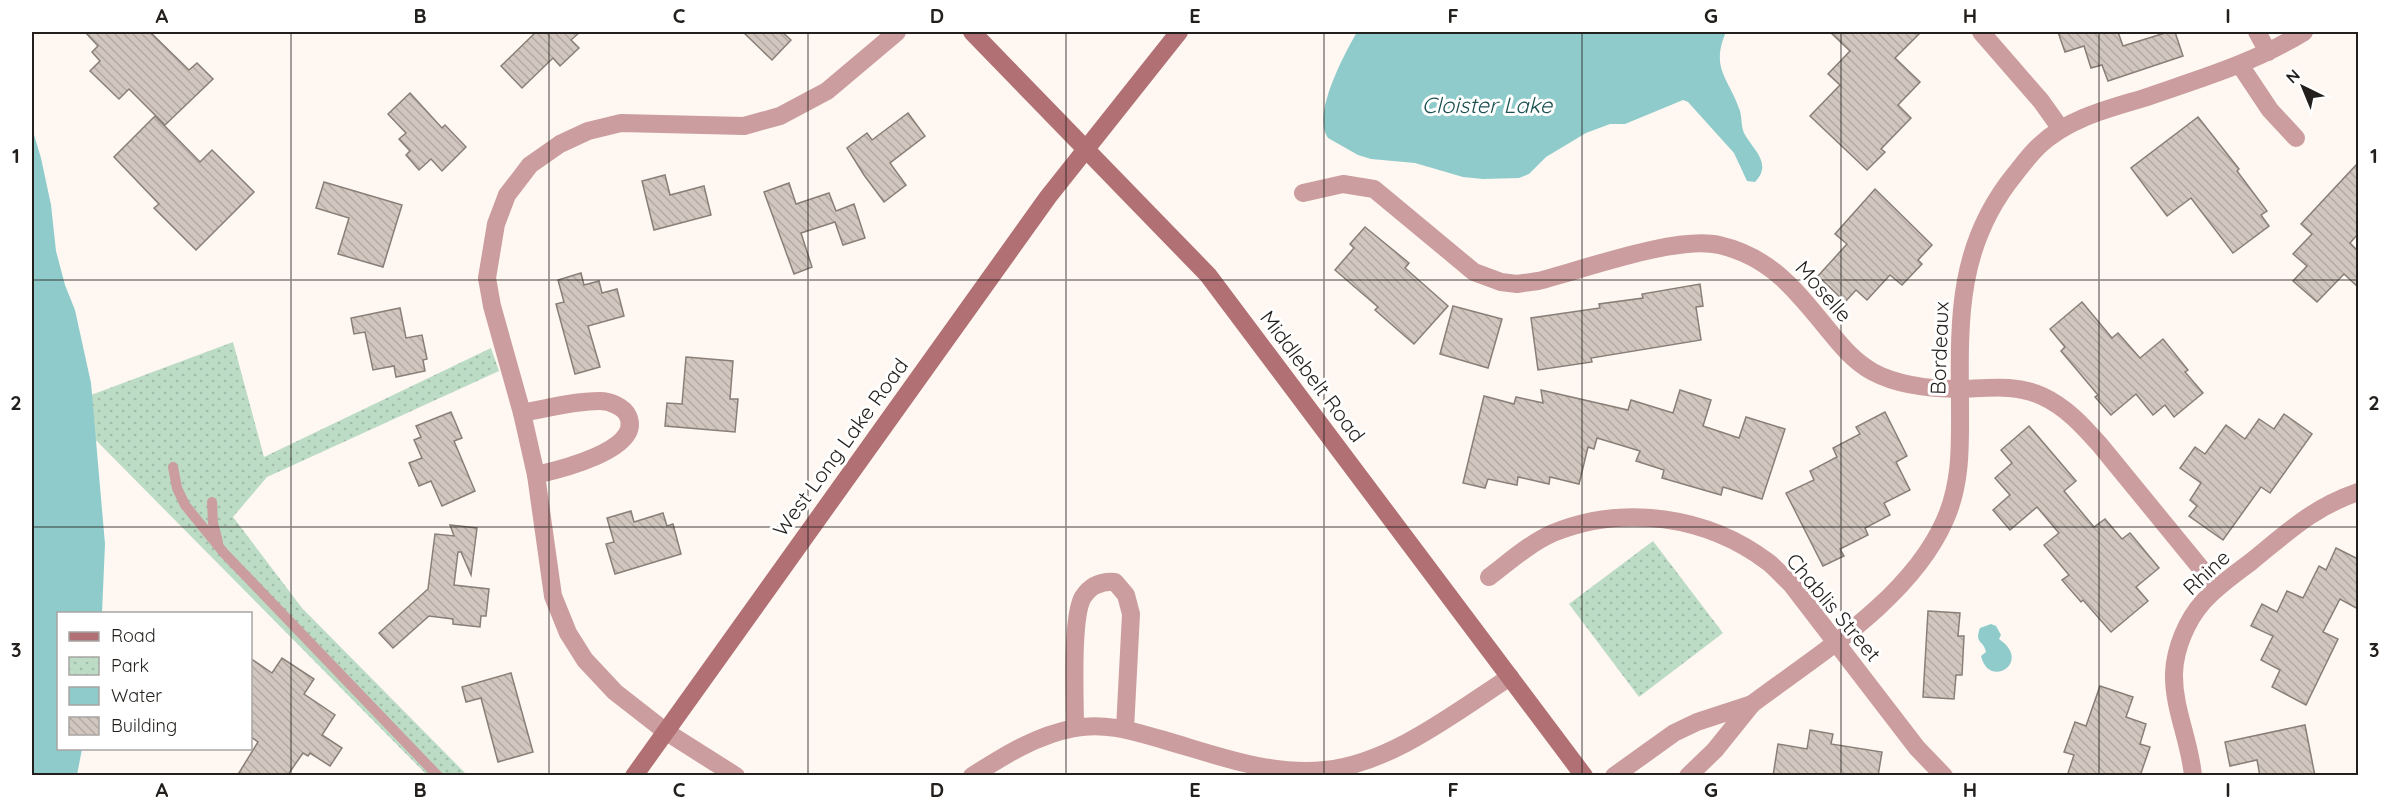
<svg xmlns="http://www.w3.org/2000/svg" width="2390" height="807" font-family="Quicksand,sans-serif">
<style>
.park{fill:url(#park-dots)}
.water{fill:#8fcbcb}
.building{fill:url(#building-back-hatch);stroke:#897f78;stroke-width:1.5}
.lines{fill:none;stroke-linecap:round;stroke-linejoin:round}
.lane{stroke:#cb9d9f;stroke-width:10}
.street{stroke:#cb9d9f;stroke-width:18}
.secondary{stroke:#b17174;stroke-width:18}
.grid{fill:none;stroke:#231f1c;stroke-width:1.5;stroke-opacity:0.55}
.labels{text-anchor:middle;dominant-baseline:central;stroke-width:6;stroke-linejoin:round;paint-order:stroke}
.street-label{font-size:21px;fill:#231f1c;stroke:#fff}
.water-label{font-size:22px;font-style:italic;fill:#1c5151;stroke:#fff}
.neatline{fill:none;stroke:#231f1c;stroke-width:2}
.grid-label{font-size:20px;text-anchor:middle;font-weight:bold;fill:#231f1c}
</style>
<defs>
<pattern id="park-dots" width="8" height="8" patternUnits="userSpaceOnUse" patternTransform="scale(1.5)"><rect width="8" height="8" fill="#bcdcc6"/><path d="M2 2h.1M6 6h.1" fill="none" stroke="#a1bcaa" stroke-width="1.8" stroke-linecap="round"/></pattern>
<pattern id="building-back-hatch" width="6" height="6" patternUnits="userSpaceOnUse" patternTransform="scale(1.5)"><rect width="6" height="6" fill="#d2c7bf"/><path d="M-1 5l2 2M0 0l6 6M5-1l2 2" fill="none" stroke="#b4aaa4"/></pattern>
</defs>
<rect width="100%" height="100%" fill="#fef7f2"/>
<g class="park">
<polygon points="233,342 264,457 491,348 499,371 267,477 233,517 302,608 467,775 427,775 69,413 91,395"/>
<polygon points="1653,541 1723,633 1639,697 1569,604"/>
</g>
<g class="water">
<path d="M1357,32H1726C1710,69 1729,78 1740,111C1742,118 1741,126 1744,133C1753,150 1773,163 1755,182L1747,181L1734,153L1688,102L1683,100L1625,124H1610L1586,133L1546,157L1529,174L1519,178L1483,179L1463,177L1415,163L1371,159L1358,155L1328,138C1311,115 1345,53 1357,32Z"/>
<polygon points="32,128 41,158 51,205 56,251 65,285 75,310 91,383 105,544 102,613 58,614 58,748 82,749 77,775 32,775"/>
<path d="M1991,624L1996,626L2001,635L1999,639C2033,662 1989,690 1981,656L1986,652C1984,640 1974,644 1980,628Z"/>
</g>
<g class="building">
<polygon points="85,32 150,32 189,70 197,63 213,79 165,125 129,89 119,99 90,71 100,61 92,52 98,46"/>
<polygon points="536,32 580,32 571,40 579,48 560,66 553,58 522,88 501,66"/>
<polygon points="743,32 782,32 791,40 772,60"/>
<polygon points="1830,32 1921,32 1895,58 1920,82 1898,105 1911,118 1881,149 1885,152 1867,170 1810,116 1840,85 1828,74 1850,51"/>
<polygon points="2058,32 2118,32 2123,46 2168,32 2175,32 2183,56 2108,81 2102,65 2091,68 2084,46 2065,52"/>
<polygon points="410,93 442,128 445,125 466,147 442,171 431,159 419,170 406,155 410,151 399,139 406,133 388,114"/>
<polygon points="908,113 925,136 890,163 906,185 884,202 864,175 847,148 867,133 872,140"/>
<polygon points="155,116 200,162 212,150 254,192 196,250 154,208 159,204 114,157"/>
<polygon points="2198,117 2239,169 2237,171 2267,211 2261,215 2269,226 2233,253 2191,198 2167,216 2131,168"/>
<polygon points="2358,163 2358,234 2350,243 2358,251 2358,287 2344,274 2317,302 2293,281 2307,266 2293,254 2312,234 2301,224"/>
<polygon points="665,175 670,195 704,186 711,215 654,230 642,181"/>
<polygon points="324,182 402,205 383,267 338,254 349,218 316,208"/>
<polygon points="789,183 796,204 829,193 836,211 854,204 865,238 843,245 835,222 801,233 812,267 794,274 764,192"/>
<polygon points="1875,189 1932,245 1918,260 1922,264 1902,285 1890,275 1867,300 1856,290 1845,302 1818,276 1847,244 1835,234"/>
<polygon points="1365,227 1409,263 1405,268 1448,306 1414,344 1375,310 1378,307 1335,270 1354,248 1350,244"/>
<polygon points="581,273 584,285 599,281 602,293 617,289 624,316 588,326 600,367 575,374 556,304 564,302 558,280"/>
<polygon points="1700,284 1703,306 1696,307 1701,340 1591,358 1592,362 1538,370 1531,318 1600,308 1599,304 1643,298 1642,294"/>
<polygon points="2082,302 2112,338 2118,333 2140,358 2163,339 2188,370 2185,372 2203,393 2174,417 2165,405 2153,415 2136,394 2111,415 2095,397 2098,395 2061,351 2065,347 2050,329"/>
<polygon points="1453,306 1502,319 1488,368 1440,354"/>
<polygon points="400,308 406,338 422,335 427,359 423,360 425,371 396,377 394,366 373,370 365,332 354,334 351,318"/>
<polygon points="686,357 733,361 730,399 738,399 735,432 665,426 667,403 682,404"/>
<polygon points="1541,390 1628,410 1631,400 1673,413 1680,390 1711,400 1703,426 1739,438 1746,417 1785,429 1762,499 1723,487 1721,495 1662,478 1664,470 1636,461 1640,451 1597,438 1594,449 1588,447 1579,484 1550,477 1549,484 1518,477 1517,485 1488,479 1485,488 1463,483 1484,396 1514,404 1516,397 1543,403"/>
<polygon points="451,412 462,438 454,441 475,491 442,506 431,481 419,486 409,463 422,458 414,440 421,437 416,426"/>
<polygon points="1885,412 1907,456 1896,462 1910,490 1884,503 1890,515 1865,528 1868,535 1840,549 1844,556 1823,566 1786,493 1814,480 1810,471 1837,457 1833,448 1860,434 1856,427"/>
<polygon points="2284,414 2312,434 2270,493 2261,487 2223,540 2189,516 2197,506 2190,500 2201,483 2180,468 2195,447 2205,454 2226,425 2245,439 2259,419 2274,429"/>
<polygon points="2029,426 2076,481 2064,491 2094,527 2105,519 2122,539 2130,533 2159,568 2136,587 2148,601 2111,632 2083,600 2081,602 2062,580 2069,575 2044,545 2059,533 2037,507 2010,530 1993,510 2010,495 1995,478 2012,463 2001,450"/>
<polygon points="631,511 634,522 663,513 667,526 673,524 681,554 615,574 606,544 614,542 607,518"/>
<polygon points="450,525 477,528 471,575 461,552 458,552 454,585 489,589 486,616 481,616 480,627 453,624 453,619 429,616 393,648 379,633 428,589 435,534 454,536"/>
<polygon points="2336,548 2358,559 2358,609 2340,599 2323,632 2338,639 2306,705 2272,687 2280,670 2261,660 2273,636 2251,626 2262,604 2277,612 2287,591 2303,598 2319,566 2326,570"/>
<polygon points="1928,611 1960,613 1958,636 1964,636 1962,675 1956,675 1954,699 1923,697"/>
<polygon points="250,658 272,673 282,658 314,679 304,694 335,715 322,735 342,748 330,766 310,753 308,756 303,753 287,776 237,776 258,742 250,736"/>
<polygon points="511,673 533,752 498,762 481,698 466,702 462,687"/>
<polygon points="2100,686 2133,697 2126,717 2146,724 2140,744 2150,747 2140,776 2067,776 2074,755 2064,752 2075,722 2086,726"/>
<polygon points="2305,725 2315,776 2260,776 2257,760 2230,766 2225,742"/>
<polygon points="1810,730 1833,734 1831,744 1882,752 1878,776 1773,776 1778,744 1807,749"/>
</g>
<g class="lines">
<g class="lane">
<polyline points="173,467 177,488 185,505 224,553 438,776"/>
<polyline points="212,502 213,523 218,542"/>
</g>
<g class="street">
<polyline points="1981,32 2041,101 2061,129"/>
<polyline points="2257,32 2268,52"/>
<polyline points="2240,65 2270,110 2296,138"/>
<path d="M1303,193L1343,184L1374,189L1474,272L1501,282L1517,284L1538,281C1582,270 1677,235 1719,245C1772,257 1798,293 1830,332C1843,348 1855,362 1873,372C1899,386 1933,389 1961,389C1989,388 2016,384 2042,396C2066,407 2083,426 2100,445L2217,588"/>
<path d="M522,413C548,408 575,401 600,401C610,401 624,407 628,416C643,450 558,470 536,475"/>
<path d="M1489,577C1509,562 1530,543 1553,533C1624,504 1707,516 1768,562C1776,568 1783,577 1791,584L1917,748L1944,776"/>
<path d="M1752,704C1819,654 1911,598 1945,520C1962,482 1960,443 1960,402C1959,316 1958,244 2015,174C2023,164 2031,153 2040,145C2069,118 2108,109 2144,98C2199,79 2254,63 2304,32"/>
<path d="M1075,728C1075,700 1071,617 1083,597C1091,585 1102,581 1115,582L1126,595L1131,614L1125,729"/>
<polyline points="736,776 665,731 615,692 585,660 568,633 553,596 536,475 522,413 492,306 487,278 496,224 507,195 530,165 560,144 588,131 621,123 744,126 780,116 827,91 897,32"/>
<path d="M972,776C1005,755 1037,735 1075,728C1106,722 1135,732 1164,740C1216,755 1270,776 1325,770C1390,764 1456,712 1510,677"/>
<polyline points="1614,776 1674,733 1697,722 1752,704 1715,750 1688,776"/>
<path d="M2193,776C2190,741 2173,708 2174,673C2175,648 2187,620 2203,602C2217,586 2235,574 2252,561C2289,531 2312,508 2358,492"/>
</g>
<g class="secondary">
<polyline points="972,32 1208,275 1584,776"/>
<polyline points="634,776 1048,197 1179,32"/>
</g>
</g>
<path class="grid" d="M291,32V776M549,32V776M808,32V776M1066,32V776M1324,32V776M1582,32V776M1841,32V776M2099,32V776M32,280H2358M32,527H2358"/>
<g class="labels">
<g class="street-label">
<text transform="translate(1824 291) rotate(49)">Moselle</text>
<text transform="translate(1939 348) rotate(-88)">Bordeaux</text>
<text transform="translate(1313 376) rotate(53)">Middlebelt Road</text>
<text transform="translate(840 447) rotate(-54)">West Long Lake Road</text>
<text transform="translate(2206 572) rotate(-43)">Rhine</text>
<text transform="translate(1834 607) rotate(50)">Chablis Street</text>
</g>
<g class="water-label">
<text x="1487" y="105">Cloister Lake</text>
</g>
</g>
<rect width="2390" height="807" fill="none" stroke="#ffffff" stroke-width="66"/>
<rect x="57" y="612" width="195" height="138" fill="#ffffff" stroke="#a7a5a4" stroke-width="1.5"/>
<rect x="69" y="632" width="30" height="9" fill="#b17174" stroke="#a7a5a4" stroke-width="1.5"/>
<text x="111" y="642" font-size="18" fill="#231f1c">Road</text>
<rect x="69" y="657" width="30" height="18" fill="url(#park-dots)" stroke="#a7a5a4" stroke-width="1.5"/>
<text x="111" y="672" font-size="18" fill="#231f1c">Park</text>
<rect x="69" y="687" width="30" height="18" fill="#8fcbcb" stroke="#a7a5a4" stroke-width="1.5"/>
<text x="111" y="702" font-size="18" fill="#231f1c">Water</text>
<rect x="69" y="717" width="30" height="18" fill="url(#building-back-hatch)" stroke="#a7a5a4" stroke-width="1.5"/>
<text x="111" y="732" font-size="18" fill="#231f1c">Building</text>
<g transform="translate(2303 87) rotate(317)" stroke="#ffffff" stroke-width="4.5" paint-order="stroke">
<path d="M0-4.5L10 22L0 15L-10 22Z" fill="#231f1c"/>
<text y="-9" font-size="16" font-weight="bold" text-anchor="middle" fill="#231f1c">N</text>
</g>
<rect x="33" y="33" width="2324" height="741" class="neatline"/>
<g class="grid-label">
<text x="162" y="23">A</text>
<text x="420" y="23">B</text>
<text x="679" y="23">C</text>
<text x="937" y="23">D</text>
<text x="1195" y="23">E</text>
<text x="1453" y="23">F</text>
<text x="1711" y="23">G</text>
<text x="1970" y="23">H</text>
<text x="2228" y="23">I</text>
<text x="16" y="163">1</text>
<text x="2374" y="163">1</text>
<text x="16" y="410">2</text>
<text x="2374" y="410">2</text>
<text x="16" y="657">3</text>
<text x="2374" y="657">3</text>
<text x="162" y="797">A</text>
<text x="420" y="797">B</text>
<text x="679" y="797">C</text>
<text x="937" y="797">D</text>
<text x="1195" y="797">E</text>
<text x="1453" y="797">F</text>
<text x="1711" y="797">G</text>
<text x="1970" y="797">H</text>
<text x="2228" y="797">I</text>
</g>
</svg>
